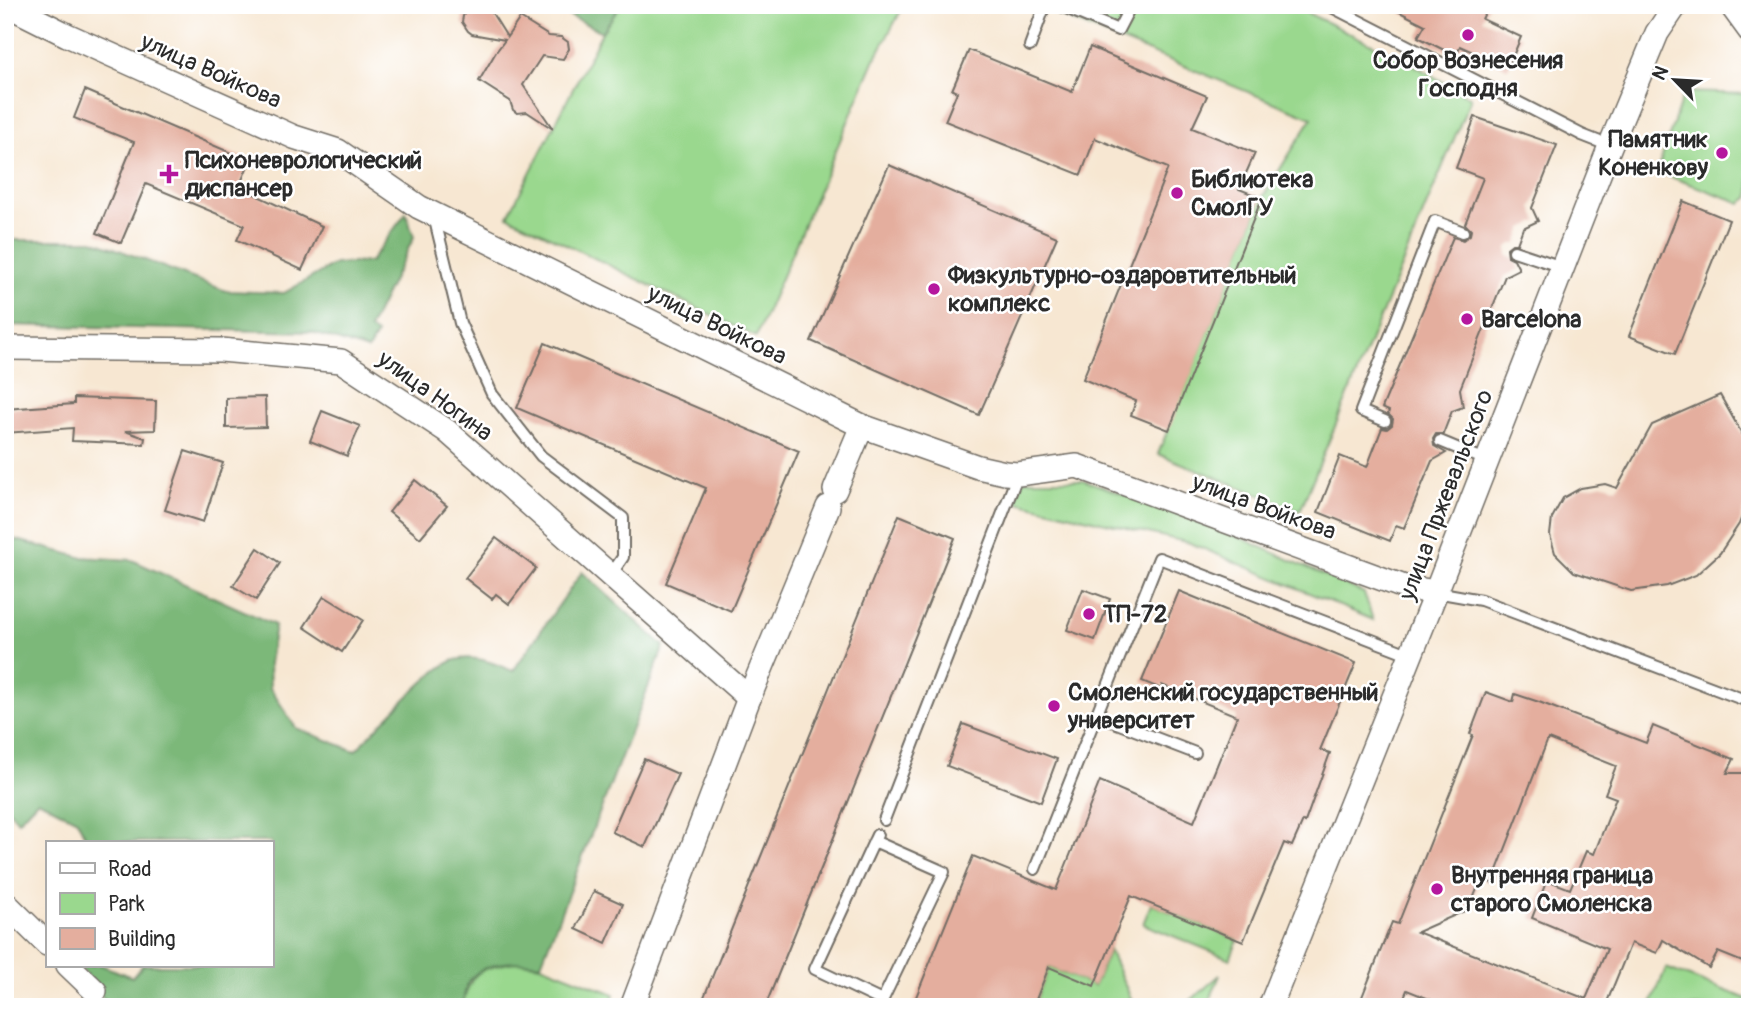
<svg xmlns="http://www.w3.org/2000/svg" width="1755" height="1012" font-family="Pangolin,sans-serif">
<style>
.green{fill:#9ad88e;stroke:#62825c;stroke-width:2}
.forest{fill:#7bb879;stroke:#537252;stroke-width:2}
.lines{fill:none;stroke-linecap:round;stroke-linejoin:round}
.stream{stroke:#69b3e1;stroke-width:8}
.building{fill:#e4ae9e;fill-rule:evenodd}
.lane-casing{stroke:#726d65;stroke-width:14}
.street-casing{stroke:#726d65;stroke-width:26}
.lane{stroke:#fff;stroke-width:10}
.street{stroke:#fff;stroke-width:23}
.poi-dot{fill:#b5179e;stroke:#fff;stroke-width:2.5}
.labels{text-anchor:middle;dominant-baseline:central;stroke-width:5;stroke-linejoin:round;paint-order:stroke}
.poi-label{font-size:24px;font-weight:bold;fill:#2b2b2b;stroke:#fff;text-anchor:start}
.street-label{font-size:24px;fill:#2b2b2b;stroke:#fff}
</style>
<rect width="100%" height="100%" fill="#fff"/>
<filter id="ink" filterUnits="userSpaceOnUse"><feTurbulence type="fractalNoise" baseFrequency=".0143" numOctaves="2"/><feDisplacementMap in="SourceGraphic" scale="14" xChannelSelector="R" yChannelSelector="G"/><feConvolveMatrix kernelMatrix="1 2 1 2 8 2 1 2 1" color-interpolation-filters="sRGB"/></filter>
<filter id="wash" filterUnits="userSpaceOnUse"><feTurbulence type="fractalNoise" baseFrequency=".00686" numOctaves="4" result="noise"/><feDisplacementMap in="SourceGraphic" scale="28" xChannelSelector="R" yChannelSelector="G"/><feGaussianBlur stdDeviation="1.57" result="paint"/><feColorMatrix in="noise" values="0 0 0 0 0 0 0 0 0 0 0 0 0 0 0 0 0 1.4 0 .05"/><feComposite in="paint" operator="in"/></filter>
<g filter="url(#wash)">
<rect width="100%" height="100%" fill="#f7e7d2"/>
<g class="green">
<polygon points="621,5 904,5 874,61 756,337 508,216 602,32"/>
<polygon points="1034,5 1082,5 1109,17 1116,5 1291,5 1405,60 1471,98 1300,511 1158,454 1262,198 1312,118"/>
<polygon points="1684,92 1750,94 1750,197 1741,203 1657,172"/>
<polygon points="1024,480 1084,480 1230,533 1364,593 1373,620 1190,543 1021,503 1015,501"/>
<polygon points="1151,904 1238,940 1230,959 1143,924"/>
<polygon points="1109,950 1135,1007 1033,1007 1049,967 1094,986"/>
<path d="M517,961L541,965L614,994L612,1007H462C472,967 480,970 517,961Z"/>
<polygon points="1666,968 1750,1000 1750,1007 1650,1007"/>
<polygon points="1220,975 1207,1007 1183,1007"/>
</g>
<g class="forest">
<polygon points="548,5 621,5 602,32"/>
<polygon points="406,213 414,237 369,329 377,334 368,350 311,332 5,325 5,240 93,240 226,291 284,293 335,264 370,262"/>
<path d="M6,537L80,557L132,560L275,625L269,663L270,688L296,728L355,751C375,731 433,666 455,660C475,654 496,664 513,671L582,572L664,646L541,964C519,961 484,960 469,981C465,987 464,999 462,1007H110L79,965H101L132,977L143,965H271V842H88L77,820L38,800L18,821L5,806Z"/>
</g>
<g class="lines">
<polyline class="stream" points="110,1004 117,1007"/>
</g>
<g id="blocks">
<g class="building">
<polygon points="469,5 487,5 507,37 520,18 549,36 561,37 568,42 569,49 563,59 542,56 523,85 553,129 527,112 517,113 513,110 510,101 479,81 496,52 505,40 472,34 468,31 462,22 463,16"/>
<polygon points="1386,5 1489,5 1482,19 1521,37 1508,68 1460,46 1456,56 1418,37 1425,25"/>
<polygon points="1090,47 1207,96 1192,128 1255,153 1239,189 1262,198 1169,430 1131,415 1136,401 1083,379 1168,168 1095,138 1081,175 945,121 957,92 952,90 969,50 1072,92"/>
<polygon points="85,90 250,161 239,187 322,226 302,270 237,240 244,225 146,184 121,243 97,233 134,142 74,118"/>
<polygon points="1475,117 1557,145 1532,208 1538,221 1523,228 1517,244 1512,244 1507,248 1508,256 1514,259 1519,269 1505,276 1460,389 1463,407 1452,411 1443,434 1436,434 1433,439 1434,446 1446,453 1432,461 1404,528 1396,525 1390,541 1318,512 1340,456 1367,467 1382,428 1387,429 1392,425 1393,419 1388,414 1389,411 1382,408 1453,237 1463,240 1470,235 1471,230 1465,224 1483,178 1456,168"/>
<polygon points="889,165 1057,237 979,415 811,341"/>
<polygon points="1683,201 1729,220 1675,354 1629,336"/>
<polygon points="545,343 799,451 731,611 666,583 706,488 517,408"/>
<polygon points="1720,395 1750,448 1750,496 1739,524 1720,553 1696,575 1667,586 1631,591 1574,572 1555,553 1550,535 1552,518 1563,498 1581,488 1605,484 1617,488 1652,425"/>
<polygon points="265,397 266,427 226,428 226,398"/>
<polygon points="74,398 156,401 155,430 125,431 145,438 144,444 72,441 73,428 5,433 5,409 74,404"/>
<polygon points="322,411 360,426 347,456 310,441"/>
<polygon points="185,451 223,463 203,522 165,510"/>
<polygon points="415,480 447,506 420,538 389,512"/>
<polygon points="899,515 955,538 844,812 765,1007 700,1007"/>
<polygon points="496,538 536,568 509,604 496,594 492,599 465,578"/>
<polygon points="258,548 280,563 256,600 233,586"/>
<polygon points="1083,589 1110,599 1095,640 1067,630"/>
<polygon points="1179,591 1356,663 1320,750 1330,753 1305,822 1303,821 1292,846 1284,843 1243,942 1131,896 1094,986 1049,967 1033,1007 912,1007 973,856 1056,890 1100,781 1194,822 1237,716 1162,685 1161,689 1142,681"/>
<polygon points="324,596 363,620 342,652 304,627"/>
<path d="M1486,692L1513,702L1515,694L1539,702L1646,743L1653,726L1734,759L1727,773H1750V965L1718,952L1709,968L1663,940L1657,953L1631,943L1605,1007H1449L1407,990L1400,1007H1358L1392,922L1398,924L1473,735L1470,734ZM1548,739L1616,766L1605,794L1616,798L1594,854L1586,851L1570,889L1547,880L1532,918L1607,949L1586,999L1417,932L1469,909L1481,879L1492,883Z"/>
<polygon points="963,724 1057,759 1041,802 947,766"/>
<polygon points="644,759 678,774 645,847 612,832"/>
<polygon points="594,891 623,904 606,943 576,929"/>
</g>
</g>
</g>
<g filter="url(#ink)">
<use href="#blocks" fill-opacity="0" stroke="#726d65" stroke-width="2"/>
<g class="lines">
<defs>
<g id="lane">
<polyline points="1059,5 1118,30 1131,5"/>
<polyline points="1328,5 1582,135 1610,146"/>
<polyline points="1030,46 1045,5"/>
<polyline points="434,216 460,323 492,394 541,456 623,518 623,557 610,576"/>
<polyline points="1514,251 1562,267"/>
<polyline points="1385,421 1361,411 1435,221 1463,232"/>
<polyline points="1440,441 1488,461"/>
<polyline points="1436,592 1481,600 1750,702"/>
<polyline points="1096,715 1195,753"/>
<polyline points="884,820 1018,474"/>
<polyline points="874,841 944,872 882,1001 815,969 877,835"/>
<polyline points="1035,869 1159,558 1411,655"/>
</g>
<g id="street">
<polyline points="7,5 67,35 294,137 338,151 419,207 862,426 978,467 1005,473 1018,474 1077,466 1407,588 1436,592"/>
<polyline points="1731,5 1750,31"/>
<polyline points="5,348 221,350 341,361 447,431 749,698"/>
<polyline points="835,490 862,426"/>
<polyline points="5,903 47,944"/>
<polyline points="68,965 95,991"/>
<polyline points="632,1007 749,698 828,507"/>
<polyline points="1270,1007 1436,592 1610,146 1657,33 1676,5"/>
</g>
</defs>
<use href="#lane" class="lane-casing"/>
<use href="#street" class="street-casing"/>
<use href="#lane" class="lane"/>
<use href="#street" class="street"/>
</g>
</g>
<g class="poi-dot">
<circle cx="1468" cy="35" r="7"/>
<circle cx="1722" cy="153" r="7"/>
<path d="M165.5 163.5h7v7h7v7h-7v7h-7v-7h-7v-7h7z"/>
<circle cx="1177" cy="193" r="7"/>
<circle cx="934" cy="289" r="7"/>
<circle cx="1467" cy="319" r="7"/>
<circle cx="1089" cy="614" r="7"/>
<circle cx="1054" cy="706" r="7"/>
<circle cx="1437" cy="889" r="7"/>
</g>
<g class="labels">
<g class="poi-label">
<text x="1468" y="60" text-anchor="middle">Собор Вознесения<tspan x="1468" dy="28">Господня</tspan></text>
<text x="1708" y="139" text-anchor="end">Памятник<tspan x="1708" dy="28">Коненкову</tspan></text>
<text x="185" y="160">Психоневрологический<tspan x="185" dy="28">диспансер</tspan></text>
<text x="1191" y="179">Библиотека<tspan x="1191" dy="28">СмолГУ</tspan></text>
<text x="948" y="275">Физкультурно-оздаровтительный<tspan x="948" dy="28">комплекс</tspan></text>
<text x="1481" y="319">Barcelona</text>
<text x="1103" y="614">ТП-72</text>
<text x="1068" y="692">Смоленский государственный<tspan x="1068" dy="28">университет</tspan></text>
<text x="1451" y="875">Внутренняя граница<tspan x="1451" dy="28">старого Смоленска</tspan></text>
</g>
<g class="street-label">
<text transform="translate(211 71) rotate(24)">улица Войкова</text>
<text transform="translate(717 325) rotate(26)">улица Войкова</text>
<text transform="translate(435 396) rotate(36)">улица Ногина</text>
<text transform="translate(1446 495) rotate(-69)">улица Пржевальского</text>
<text transform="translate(1264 507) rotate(20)">улица Войкова</text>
</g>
</g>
<rect width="1755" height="1012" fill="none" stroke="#fff" stroke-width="28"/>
<rect x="46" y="841" width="228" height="126" fill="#ffffff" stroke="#aaaaaa" stroke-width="2"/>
<rect x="60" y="863" width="35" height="10" fill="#ffffff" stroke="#aaaaaa" stroke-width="2"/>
<text x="108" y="876" font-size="21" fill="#2b2b2b">Road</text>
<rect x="60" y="893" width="35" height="21" fill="#9ad88e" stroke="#aaaaaa" stroke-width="2"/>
<text x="108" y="911" font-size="21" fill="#2b2b2b">Park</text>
<rect x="60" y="928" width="35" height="21" fill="#e4ae9e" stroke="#aaaaaa" stroke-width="2"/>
<text x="108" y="946" font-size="21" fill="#2b2b2b">Building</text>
<g transform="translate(1675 80) rotate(295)" stroke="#ffffff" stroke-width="5" paint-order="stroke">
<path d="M0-5L12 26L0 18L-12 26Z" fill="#2b2b2b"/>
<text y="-10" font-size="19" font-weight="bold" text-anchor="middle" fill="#2b2b2b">N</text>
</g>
</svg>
